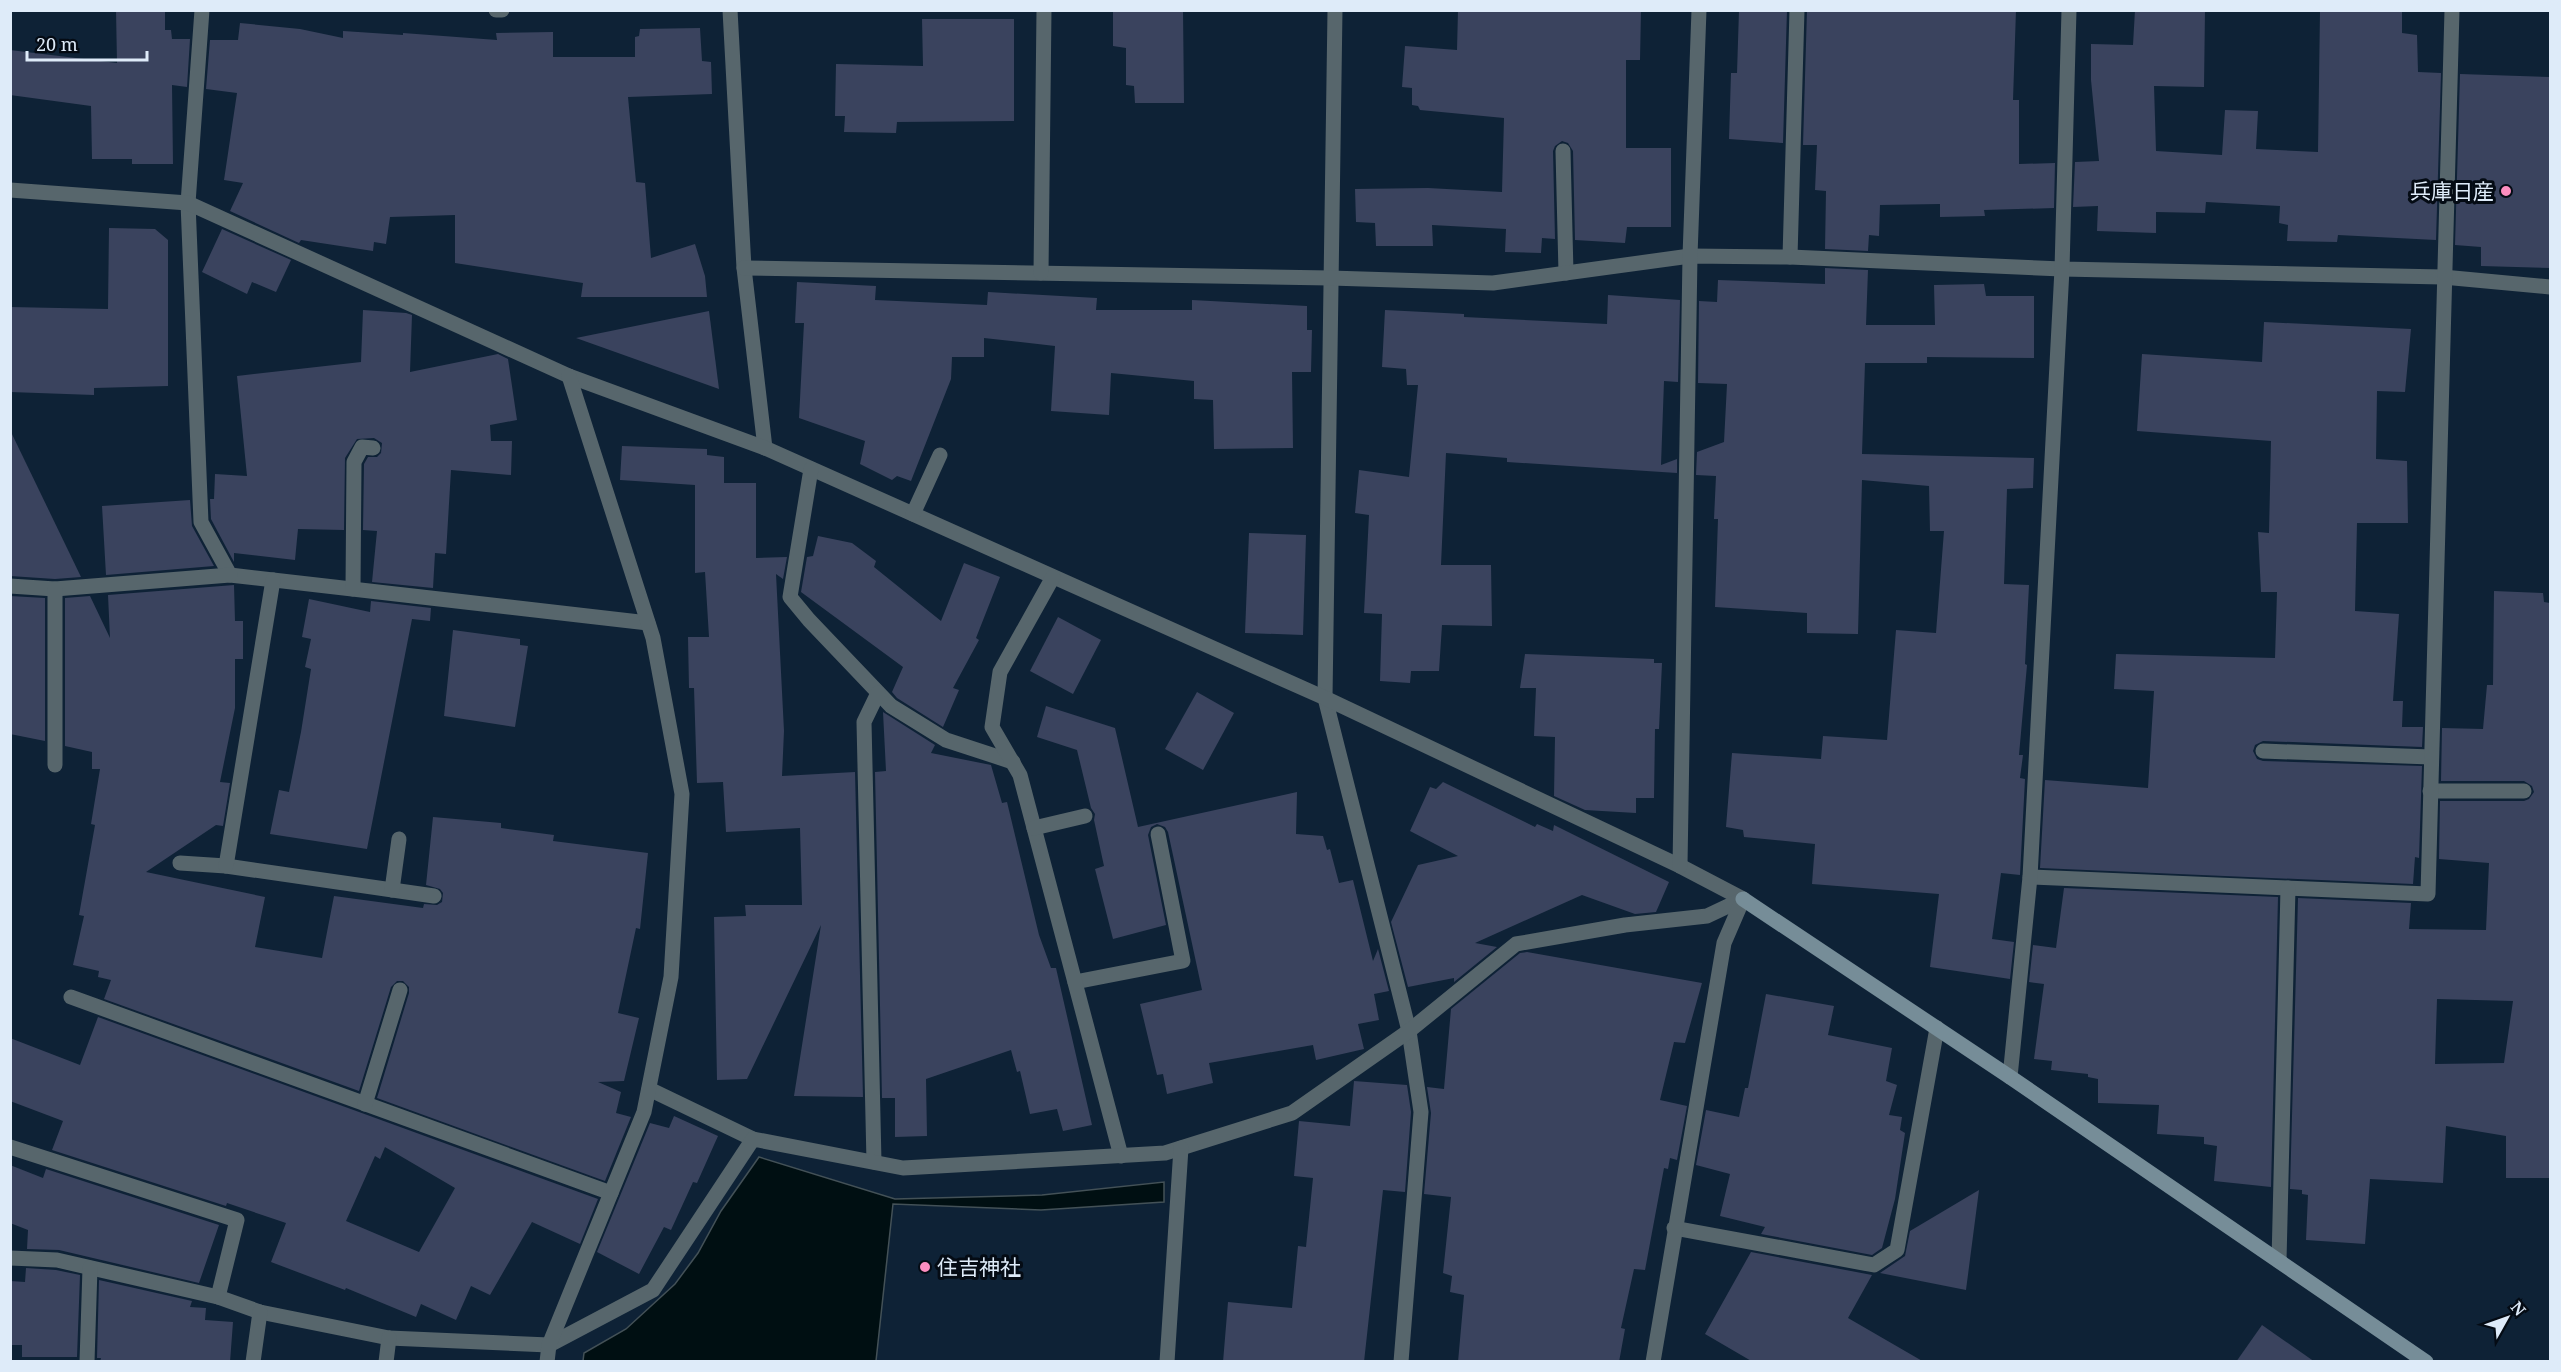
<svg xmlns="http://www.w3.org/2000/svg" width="2561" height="1372" font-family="'Noto Serif','Noto Sans JP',serif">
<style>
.water{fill:#000f12;stroke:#435157;stroke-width:1.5}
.building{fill:#3a435e;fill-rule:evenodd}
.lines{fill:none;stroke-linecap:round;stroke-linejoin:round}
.lane{stroke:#57666c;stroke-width:15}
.street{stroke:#57666c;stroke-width:15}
.secondary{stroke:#768d98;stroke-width:15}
.poi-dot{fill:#fd8ec0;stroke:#040b14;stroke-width:2}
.labels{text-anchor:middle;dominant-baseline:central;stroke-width:6;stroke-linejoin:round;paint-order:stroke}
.poi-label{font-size:21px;fill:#deebf9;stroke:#040b14;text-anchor:end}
</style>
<rect width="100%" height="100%" fill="#0e2236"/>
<polygon class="water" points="759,1157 895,1199 1042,1195 1164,1182 1164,1202 1041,1210 893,1204 876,1361 583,1361 584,1353 626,1329 675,1284 698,1253 721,1211"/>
<g class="building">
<polygon points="116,10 165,10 165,30 171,30 172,39 190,39 187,87 172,85 173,164 132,164 132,159 92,159 91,106 10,95 10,50 117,63"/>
<polygon points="1113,10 1183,10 1184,103 1135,103 1134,86 1126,85 1126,48 1113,46"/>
<polygon points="1458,10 1641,10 1640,60 1626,60 1626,148 1671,148 1671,227 1627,227 1625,243 1575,240 1573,151 1568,143 1562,141 1555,146 1553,151 1555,239 1542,238 1541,253 1505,252 1506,229 1432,225 1433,246 1376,246 1375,223 1356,222 1355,189 1428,188 1502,192 1504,118 1420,110 1418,106 1412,105 1412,88 1402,87 1405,46 1457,50"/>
<polygon points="1739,10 1787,10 1783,143 1729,139 1731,73 1737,73"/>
<polygon points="1807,10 2016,10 2013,100 2019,100 2019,164 2055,163 2054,208 1984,210 1985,216 1940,217 1940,204 1880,205 1879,236 1869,235 1868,251 1825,249 1826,191 1815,190 1817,145 1803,145"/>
<polygon points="2135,10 2205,10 2204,87 2154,86 2156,151 2222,155 2225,110 2258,111 2256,149 2318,152 2320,10 2402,10 2402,33 2417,35 2418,72 2441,73 2436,240 2338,235 2337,242 2287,241 2288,225 2279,223 2280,206 2206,202 2205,213 2156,212 2156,233 2097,231 2098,206 2073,207 2075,162 2099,161 2091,80 2091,44 2133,45"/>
<polygon points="922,19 1014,19 1014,121 897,122 896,133 844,132 845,116 835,116 836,64 923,66"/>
<polygon points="240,23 300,29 343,38 343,31 403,35 403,33 497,40 496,33 553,32 553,57 635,57 635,37 639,36 640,29 700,28 702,61 711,62 712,94 628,97 636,182 645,183 651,258 695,244 705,276 707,297 581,297 583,283 455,263 455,215 390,217 386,244 374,242 373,251 301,240 299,243 230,211 243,183 224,180 237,93 206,89 210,40 238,40"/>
<polygon points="2460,74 2550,77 2550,268 2481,266 2481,247 2455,245"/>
<polygon points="109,228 155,229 168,240 168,386 94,388 94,395 10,392 10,307 108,309"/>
<polygon points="222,229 291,260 276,292 252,282 247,294 202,272"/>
<polygon points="1825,268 1868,270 1866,325 1935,325 1934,285 1984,284 1986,296 2034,296 2034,358 1927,357 1927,363 1865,363 1862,454 2034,458 2033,488 2007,489 2004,584 2029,585 2025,664 2027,665 2019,755 2023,755 2020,778 2025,779 2020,875 2001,873 1992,939 2014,942 2010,979 1930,967 1939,894 1812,884 1815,844 1744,837 1743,830 1726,827 1732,753 1821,759 1823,736 1887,740 1896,630 1936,633 1944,531 1930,531 1929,486 1862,480 1858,634 1807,633 1807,613 1715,607 1718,519 1714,519 1716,476 1696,475 1697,452 1724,442 1727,384 1698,383 1699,301 1717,302 1718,280 1825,284"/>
<polygon points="797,282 876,286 875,300 987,305 988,292 1097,298 1096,310 1192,310 1192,300 1307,306 1307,330 1312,330 1311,372 1292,372 1293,448 1214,449 1213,400 1194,399 1194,381 1111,373 1109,415 1051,411 1055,346 984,338 984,357 952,357 951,379 911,481 897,476 892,480 860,464 865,441 799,418 804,323 795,323"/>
<polygon points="1608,295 1680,300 1678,382 1664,381 1661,465 1677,459 1677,473 1507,462 1507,458 1446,453 1441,565 1491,565 1492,626 1442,625 1439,671 1411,671 1410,683 1380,681 1382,614 1364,613 1369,515 1355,513 1359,470 1409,477 1418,385 1407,385 1406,369 1382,367 1385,310 1464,314 1464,317 1607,324"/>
<polygon points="363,310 406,313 412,315 410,372 498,354 508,359 517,420 490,425 491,441 512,441 511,475 451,470 446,554 435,553 433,588 372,582 377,531 363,530 364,464 368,457 377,457 381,453 382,443 374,438 357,439 345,458 344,530 298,529 295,560 234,553 234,562 211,519 210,499 214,499 215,474 247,476 237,376 361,362"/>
<polygon points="709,311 719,389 576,338"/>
<polygon points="2264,322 2411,329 2405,392 2377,391 2376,459 2407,461 2408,523 2357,523 2355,611 2399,614 2393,701 2403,701 2402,727 2423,727 2422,747 2263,741 2255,745 2253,751 2257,759 2263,761 2422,766 2419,858 2415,857 2413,884 2040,868 2045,780 2148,788 2154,691 2114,689 2116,654 2275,658 2277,592 2261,592 2258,532 2269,533 2271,441 2137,431 2142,354 2262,362"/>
<polygon points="10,430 81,577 55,579 10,576"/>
<polygon points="622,446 707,449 707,455 724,457 724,483 756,483 756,558 787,557 783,579 776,574 784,731 782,776 855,772 863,1097 794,1096 821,925 747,1079 717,1080 714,917 746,916 745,905 802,905 800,828 726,832 723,782 697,783 694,688 689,688 688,637 709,637 705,572 695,573 695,485 620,480"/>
<polygon points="190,500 192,526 214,566 106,575 102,506"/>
<polygon points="1249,533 1306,535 1303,635 1245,633"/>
<polygon points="818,536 852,543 876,561 874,567 941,621 964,563 1000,577 976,638 979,640 953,688 959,690 943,727 897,698 892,692 903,667 801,592 807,557 813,556"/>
<polygon points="234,585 235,621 243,621 243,659 235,659 235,708 220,782 230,783 223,826 216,825 146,872 265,897 255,947 322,958 334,896 423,908 424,904 437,905 442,902 443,893 440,889 426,885 433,817 501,823 501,828 554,835 553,841 648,853 640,929 636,928 618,1013 639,1018 624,1081 598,1082 621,1092 616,1113 631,1117 605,1181 377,1098 409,993 409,987 403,981 397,981 391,987 359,1091 104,999 111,980 98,977 99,971 73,965 84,916 79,915 95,825 91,824 100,769 92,769 92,752 65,746 65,598 90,596 110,638 108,595"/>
<path d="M2494,591L2543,593L2544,602L2550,603V1178H2506V1136L2446,1126L2443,1183L2370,1179L2365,1244L2306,1240L2308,1195L2302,1194V1190L2290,1189L2298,898L2411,903L2409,929L2486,930L2489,863L2439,859L2440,801H2524L2529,799L2534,792L2532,786L2524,781H2441L2442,728L2483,729L2487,685H2493ZM2437,999L2513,1001L2504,1063L2435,1064Z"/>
<polygon points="10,596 45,598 45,741 10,734"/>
<polygon points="309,599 370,612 371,601 431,608 430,621 412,619 367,849 270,834 279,790 289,792 301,732 311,669 305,667 311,639 302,637"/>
<polygon points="1058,617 1101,640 1073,694 1030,671"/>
<polygon points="453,630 520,639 520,645 528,646 515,727 444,716"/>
<polygon points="1525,654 1654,659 1654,663 1662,663 1659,729 1655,729 1654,798 1636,798 1636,813 1585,810 1554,796 1555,737 1534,736 1536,688 1520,688"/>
<polygon points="1197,692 1234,713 1203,770 1165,749"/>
<polygon points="1046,706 1115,728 1138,827 1297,792 1296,834 1323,836 1327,850 1330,849 1339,883 1353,880 1373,961 1378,949 1389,991 1374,994 1379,1020 1358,1024 1364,1049 1316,1060 1313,1045 1209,1063 1213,1083 1167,1094 1163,1074 1157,1075 1140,1004 1202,990 1168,832 1165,827 1157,824 1151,827 1148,835 1166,925 1113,939 1095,869 1104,866 1094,820 1095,814 1091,808 1077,750 1037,737"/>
<polygon points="883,712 935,745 931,753 991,765 1002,803 1007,802 1039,935 1051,968 1056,968 1092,1125 1063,1131 1057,1109 1030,1114 1020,1071 1017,1072 1011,1050 926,1079 927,1136 895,1137 895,1098 882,1098 875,772 886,771"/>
<polygon points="1443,782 1535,827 1537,824 1553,831 1554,825 1669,882 1656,912 1635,914 1582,895 1475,943 1497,947 1454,982 1454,978 1408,987 1391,922 1418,865 1458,856 1410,831 1430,787 1436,789"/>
<polygon points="2064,888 2278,897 2271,1187 2214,1181 2217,1146 2204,1144 2204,1137 2157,1134 2159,1105 2098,1103 2098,1079 2088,1077 2088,1074 2051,1070 2052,1061 2034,1059 2044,984 2029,982 2033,945 2056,948"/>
<polygon points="1527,952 1702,983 1685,1043 1674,1042 1660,1100 1687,1106 1677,1160 1670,1158 1668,1169 1664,1168 1645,1270 1634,1269 1621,1328 1625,1329 1619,1362 1458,1362 1464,1295 1450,1292 1452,1276 1443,1273 1451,1197 1424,1194 1431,1113 1427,1087 1444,1089 1451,1009 1520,953"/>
<polygon points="1766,994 1834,1006 1828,1035 1892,1048 1886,1081 1897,1085 1889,1115 1902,1117 1900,1130 1905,1133 1895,1199 1882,1248 1872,1255 1761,1234 1765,1227 1720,1216 1730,1174 1696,1165 1706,1110 1739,1117 1745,1088 1748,1088"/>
<path d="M98,1017L598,1199L580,1244L532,1222L490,1295L471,1286L456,1320L421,1304L416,1317L346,1288L345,1290L271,1262L286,1223L227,1203L226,1206L52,1150L63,1121L10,1101V1038L80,1065ZM385,1147L455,1188L419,1252L346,1221L375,1156L380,1159Z"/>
<polygon points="1354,1081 1407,1085 1411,1112 1405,1192 1383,1190 1364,1362 1223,1362 1228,1302 1292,1308 1298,1246 1306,1247 1313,1178 1294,1176 1299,1121 1350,1126"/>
<polygon points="674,1116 718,1136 697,1183 693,1182 671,1230 664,1227 639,1274 597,1252 650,1123 669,1128"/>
<polygon points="10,1165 43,1178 46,1169 219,1225 199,1283 59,1250 27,1249 28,1230 10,1223"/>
<polygon points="1979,1190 1966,1290 1880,1273 1905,1256 1910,1231"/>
<polygon points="1751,1252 1872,1275 1848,1318 1924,1362 1753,1362 1705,1334"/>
<polygon points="26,1268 56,1270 80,1275 77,1357 22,1357 22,1345 10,1345 10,1281 25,1282"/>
<polygon points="99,1280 192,1301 190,1307 206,1308 205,1320 233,1322 230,1362 100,1362 101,1358 97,1358"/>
<polygon points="2262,1325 2315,1362 2236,1362"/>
</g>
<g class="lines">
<polyline class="lane" points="1075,982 1183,961 1158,834"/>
<g class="street">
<polyline points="202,10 188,203 201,522 230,575 648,623"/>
<polyline points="496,10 502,10"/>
<polyline points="730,10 744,268 765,448"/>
<polyline points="1335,10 1325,698 1409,1031 1421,1112 1401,1362"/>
<polyline points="1563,151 1566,273"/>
<polyline points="10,190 188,203 569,376 765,448 1325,698 1680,866 1743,899"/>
<polyline points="1790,257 1797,10"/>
<polyline points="744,268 1330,278 1493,283 1690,256 1790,257 2062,269 2443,277 2550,287"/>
<polyline points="1041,273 1044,10"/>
<polyline points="811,469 790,597 809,620 891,706 946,740 1013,762"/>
<polyline points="913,514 940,455"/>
<polyline points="1053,577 1000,672 992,727 1020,775 1121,1156"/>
<polyline points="10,586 55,589 230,575"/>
<polyline points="353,589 354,462 362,447 373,448"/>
<polyline points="2263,751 2431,757"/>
<polyline points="55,765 55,589"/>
<polyline points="2430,791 2524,791"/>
<polyline points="1034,828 1085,816"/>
<polyline points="180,863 226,866 434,896"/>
<polyline points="226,866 273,580"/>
<polyline points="1680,866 1690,256 1699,10"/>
<polyline points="2030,877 2428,894 2452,10"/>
<polyline points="392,890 399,839"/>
<polyline points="71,997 611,1193"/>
<polyline points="2010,1077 2030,877 2062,269 2069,10"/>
<polyline points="649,1089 753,1139"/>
<polyline points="365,1104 400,990"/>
<polyline points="10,1147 237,1220 218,1297"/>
<polyline points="874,1162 864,722 878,693"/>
<polyline points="1674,1228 1874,1265 1897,1250 1937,1028"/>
<polyline points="10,1258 57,1260 218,1297 260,1312 389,1338 549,1345 653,1290 753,1139 903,1168 1165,1153 1292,1113 1409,1031 1516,944 1625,925 1707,916 1743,899"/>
<polyline points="2279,1261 2288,888"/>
<polyline points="87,1362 90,1268"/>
<polyline points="253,1362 260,1312"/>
<polyline points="386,1362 389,1338"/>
<polyline points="547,1362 549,1345 644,1112 671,977 682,794 653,638 569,376"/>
<polyline points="1167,1362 1181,1148"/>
<polyline points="1653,1362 1724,943 1743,899"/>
</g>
<polyline class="secondary" points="1743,899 2010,1077 2426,1362"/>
</g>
<g class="poi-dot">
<circle cx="2506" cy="191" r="6"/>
<circle cx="925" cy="1267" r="6"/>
</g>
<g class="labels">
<g class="poi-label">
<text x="2494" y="191">兵庫日産</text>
<text x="937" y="1267" text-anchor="start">住吉神社</text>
</g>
</g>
<rect width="2561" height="1372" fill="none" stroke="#deebf9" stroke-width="24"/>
<g transform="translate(2507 1318) rotate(50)" stroke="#040b14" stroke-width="4.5" paint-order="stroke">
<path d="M0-4.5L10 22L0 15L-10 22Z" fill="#deebf9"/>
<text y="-9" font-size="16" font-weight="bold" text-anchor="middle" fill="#deebf9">N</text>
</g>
<path d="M27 51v9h120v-9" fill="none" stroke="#deebf9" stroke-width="3"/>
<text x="36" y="51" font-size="18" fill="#deebf9" stroke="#040b14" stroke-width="4.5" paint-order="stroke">20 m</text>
</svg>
